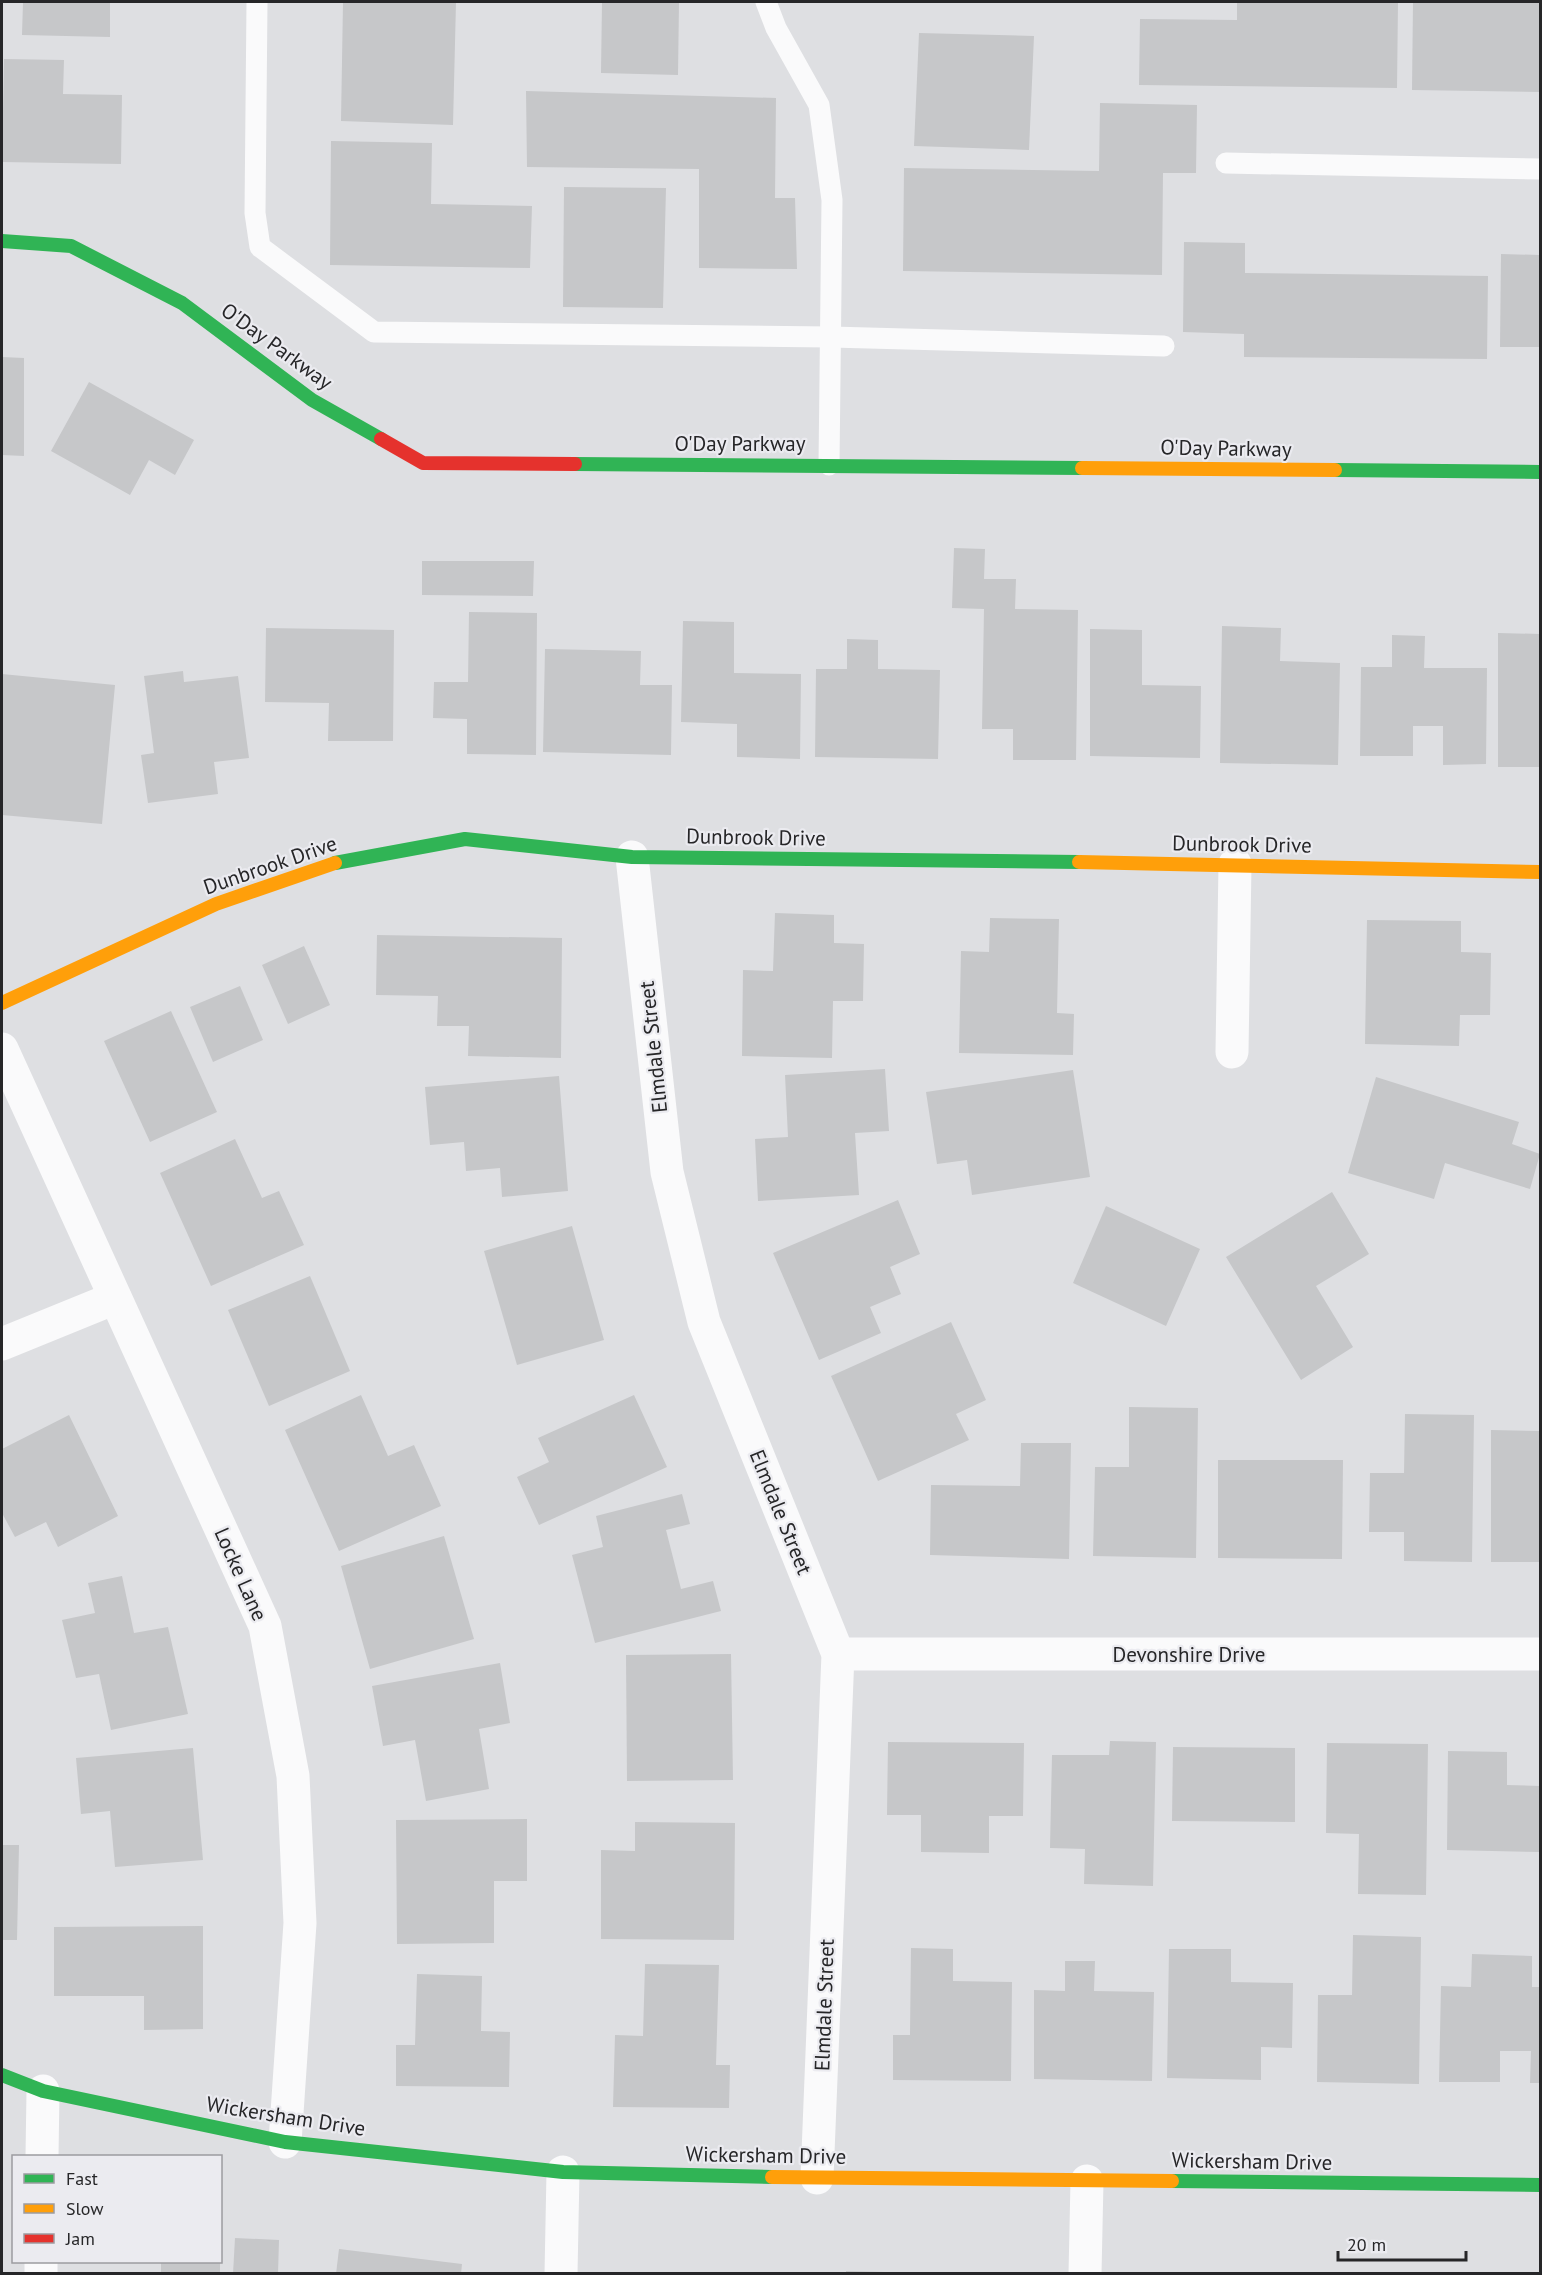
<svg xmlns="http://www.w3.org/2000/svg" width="1542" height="2275" font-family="'PT Sans',sans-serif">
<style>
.building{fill:#c6c7c9}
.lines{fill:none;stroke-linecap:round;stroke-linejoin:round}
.lane{stroke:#fafafb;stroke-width:21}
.street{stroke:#fafafb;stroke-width:33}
.fast{stroke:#30b455;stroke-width:14}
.slow{stroke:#ff9f0a;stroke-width:14}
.jam{stroke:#e5322d;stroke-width:14}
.labels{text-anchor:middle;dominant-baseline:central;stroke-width:4.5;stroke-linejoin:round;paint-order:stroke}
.street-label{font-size:21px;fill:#262628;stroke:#ebebf0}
</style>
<rect width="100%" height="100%" fill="#dedfe2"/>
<g class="building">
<polygon points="23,2 110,2 110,37 22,35"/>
<polygon points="343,2 456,2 453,125 341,121"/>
<polygon points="602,2 679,2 678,75 601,73"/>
<polygon points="1237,2 1398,2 1397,88 1139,85 1140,19 1237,20"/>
<polygon points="1413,2 1540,2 1540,92 1412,90"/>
<polygon points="919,33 1034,36 1029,150 914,146"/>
<polygon points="4,59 64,60 63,94 122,95 121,164 2,162"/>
<polygon points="526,91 776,98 775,198 795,198 797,269 699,268 699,169 527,167"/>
<polygon points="1100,103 1197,105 1196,173 1163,173 1162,275 903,271 904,168 1099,171"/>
<polygon points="331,141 432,143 431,204 532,206 530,268 330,265"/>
<polygon points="564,187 666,188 663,308 563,307"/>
<polygon points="1184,242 1245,243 1245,273 1488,276 1487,359 1244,357 1244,334 1183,332"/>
<polygon points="1501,254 1540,255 1540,347 1500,347"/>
<polygon points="2,357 24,358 24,456 2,455"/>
<polygon points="89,382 194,440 175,475 149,460 130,495 51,451"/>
<polygon points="954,548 985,549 984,579 1016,579 1015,609 1078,610 1076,760 1013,760 1013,729 982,729 984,609 952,608"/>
<polygon points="422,561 534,561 533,596 422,595"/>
<polygon points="469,612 537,613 536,755 467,754 467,719 433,718 434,682 468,682"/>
<polygon points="683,621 734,622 734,673 801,674 800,759 737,757 737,724 681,722"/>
<polygon points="1222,626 1281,628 1280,661 1340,663 1338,765 1220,763"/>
<polygon points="266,628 394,630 393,741 328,741 329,703 265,702"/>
<polygon points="1090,629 1142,630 1142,685 1201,686 1200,758 1090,756"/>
<polygon points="1498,633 1540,634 1540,767 1498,767"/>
<polygon points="1392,635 1425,636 1424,668 1487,668 1486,764 1443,765 1443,726 1413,726 1413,756 1360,756 1361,667 1392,667"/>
<polygon points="847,639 878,640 878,669 940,670 938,759 815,757 816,669 847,669"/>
<polygon points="545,649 641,651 640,685 672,685 671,755 543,752"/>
<polygon points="183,671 184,682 238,676 249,758 214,762 218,794 148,803 141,755 154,753 144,676"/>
<polygon points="2,674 115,685 102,824 2,815"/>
<polygon points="775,913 834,915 834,943 864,944 863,1001 833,1001 832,1058 742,1056 743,970 773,971"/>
<polygon points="990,918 1059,919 1057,1013 1074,1014 1073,1055 959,1053 961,951 989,952"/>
<polygon points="1367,920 1461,921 1461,952 1491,953 1490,1015 1460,1015 1459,1046 1365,1044"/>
<polygon points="377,935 562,938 561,1058 468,1056 469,1026 437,1026 438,996 376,995"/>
<polygon points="304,946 330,1005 288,1024 262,965"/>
<polygon points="240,986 263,1040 213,1062 190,1007"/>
<polygon points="171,1011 217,1112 150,1142 104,1041"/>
<polygon points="885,1069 889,1131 855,1133 859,1195 758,1201 755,1139 788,1137 785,1075"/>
<polygon points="1073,1070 1090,1177 972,1195 967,1160 937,1164 926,1092"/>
<polygon points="559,1076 568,1191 502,1197 500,1168 466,1171 464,1142 430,1145 425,1087"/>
<polygon points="1376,1077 1519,1122 1512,1144 1540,1154 1530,1189 1445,1163 1434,1199 1348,1173"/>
<polygon points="235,1139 262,1198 279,1191 304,1245 211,1286 160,1173"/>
<polygon points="1332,1192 1369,1254 1316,1286 1353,1347 1301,1380 1226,1257"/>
<polygon points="898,1200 920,1254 890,1267 901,1294 870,1307 881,1333 819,1360 773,1253"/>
<polygon points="1106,1206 1200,1249 1166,1326 1073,1283"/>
<polygon points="572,1226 604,1340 517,1365 484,1251"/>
<polygon points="310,1276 350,1371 269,1406 228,1310"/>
<polygon points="951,1322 986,1400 956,1414 969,1440 878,1481 831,1376"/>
<polygon points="361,1395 388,1456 414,1445 441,1506 339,1551 285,1430"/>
<polygon points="634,1395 667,1467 539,1525 517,1477 549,1462 538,1438"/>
<polygon points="1129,1407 1198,1408 1196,1558 1093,1556 1095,1467 1129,1467"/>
<polygon points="1405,1414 1474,1415 1472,1562 1404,1561 1404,1532 1369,1532 1370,1473 1404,1473"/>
<polygon points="69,1415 118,1516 58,1547 46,1522 15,1537 2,1513 2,1449"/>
<polygon points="1491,1430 1540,1431 1540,1562 1491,1562"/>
<polygon points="1021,1443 1071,1443 1069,1559 930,1555 931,1485 1020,1486"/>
<polygon points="1218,1460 1343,1460 1342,1559 1218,1558"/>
<polygon points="682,1494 690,1524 666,1530 681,1589 713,1581 721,1611 595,1643 572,1555 603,1547 596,1516"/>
<polygon points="444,1536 474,1639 370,1669 341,1566"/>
<polygon points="122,1576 134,1633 168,1627 188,1714 111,1730 99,1674 76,1678 62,1620 95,1613 88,1583"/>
<polygon points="731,1654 733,1780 627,1781 626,1655"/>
<polygon points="500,1663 510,1723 479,1729 489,1789 426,1801 415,1740 383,1746 372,1686"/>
<polygon points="1110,1741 1156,1742 1153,1886 1084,1884 1085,1849 1050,1848 1052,1755 1109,1755"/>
<polygon points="888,1742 1024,1743 1023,1816 989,1816 989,1853 921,1852 921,1815 887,1815"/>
<polygon points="1327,1743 1428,1744 1426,1895 1358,1894 1359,1834 1326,1833"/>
<polygon points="1173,1747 1295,1748 1295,1822 1172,1821"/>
<polygon points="193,1748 203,1860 115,1867 110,1811 81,1814 76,1758"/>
<polygon points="1448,1751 1507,1752 1507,1785 1540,1786 1540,1852 1447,1850"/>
<polygon points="527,1819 527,1881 494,1881 494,1943 397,1944 396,1820"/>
<polygon points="635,1822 735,1823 734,1940 601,1939 601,1850 635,1851"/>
<polygon points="2,1845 19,1845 17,1940 2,1940"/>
<polygon points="203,1926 203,2029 144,2030 144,1996 54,1996 54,1927"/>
<polygon points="1353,1935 1421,1937 1419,2084 1317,2082 1318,1995 1352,1995"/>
<polygon points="911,1948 953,1949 953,1981 1012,1982 1011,2081 893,2080 893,2035 910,2035"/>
<polygon points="1169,1949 1231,1949 1231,1982 1293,1983 1292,2048 1261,2047 1261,2080 1167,2078"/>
<polygon points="1472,1954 1532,1956 1532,1987 1540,1987 1540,2083 1530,2083 1531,2051 1500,2051 1500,2082 1439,2082 1441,1986 1471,1987"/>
<polygon points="1065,1961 1095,1961 1094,1991 1154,1992 1152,2081 1034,2079 1034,1990 1065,1991"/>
<polygon points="645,1964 719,1965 716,2065 730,2065 729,2108 613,2107 615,2035 643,2036"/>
<polygon points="417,1974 482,1976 481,2031 510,2032 509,2087 396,2086 396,2045 415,2045"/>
<polygon points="235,2238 279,2240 278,2274 233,2274"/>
<polygon points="339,2249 462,2264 461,2274 336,2274"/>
<rect x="161" y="2262" width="59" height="12"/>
<polygon points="846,2271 885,2272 885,2274 846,2274"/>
</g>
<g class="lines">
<g class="lane">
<polyline points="257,2 255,213 260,247 374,332 831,337 1164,346"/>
<polyline points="766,2 776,28 819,105 832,200 829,465"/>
<polyline points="1226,163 1540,169"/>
</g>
<g class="street">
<polyline points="632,857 667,1172 704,1322 838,1654 817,2178"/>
<polyline points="2,1049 265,1626 293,1776 300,1923 285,2142"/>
<polyline points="1232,1052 1235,864"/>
<polyline points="2,1344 115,1298"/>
<polyline points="838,1654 1540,1654"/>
<polyline points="42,2156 43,2091"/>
<polyline points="41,2274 41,2262"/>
<polyline points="561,2274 563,2172"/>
<polyline points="1085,2274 1087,2181"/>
</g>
<g class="fast">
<polyline points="2,241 71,246 182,303 312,400 381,439"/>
<polyline points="575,464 1082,468"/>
<polyline points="1335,470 1540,472"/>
<polyline points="335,863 465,839 632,857 1079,862"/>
<polyline points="2,2075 43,2091 285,2142 563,2172 772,2177"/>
<polyline points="1172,2181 1540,2185"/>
</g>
<g class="slow">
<polyline points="1082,468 1335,470"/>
<polyline points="1079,862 1540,872"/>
<polyline points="2,1003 216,904 335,863"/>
<polyline points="772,2177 1172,2181"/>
</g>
<polyline class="jam" points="381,439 423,463 575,464"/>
</g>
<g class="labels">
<g class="street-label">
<text transform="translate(277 346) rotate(36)">O'Day Parkway</text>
<text x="740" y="443">O'Day Parkway</text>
<text transform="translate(1226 448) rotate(1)">O'Day Parkway</text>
<text transform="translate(756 837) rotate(1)">Dunbrook Drive</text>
<text transform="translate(1242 844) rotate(1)">Dunbrook Drive</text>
<text transform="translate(270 865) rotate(-19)">Dunbrook Drive</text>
<text transform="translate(653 1047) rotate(-96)">Elmdale Street</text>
<text transform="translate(781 1512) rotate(68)">Elmdale Street</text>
<text transform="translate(241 1574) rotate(66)">Locke Lane</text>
<text x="1189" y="1654">Devonshire Drive</text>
<text transform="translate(824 2005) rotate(-88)">Elmdale Street</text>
<text transform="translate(286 2116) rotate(9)">Wickersham Drive</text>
<text transform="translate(766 2155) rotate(1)">Wickersham Drive</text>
<text transform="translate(1252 2161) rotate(1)">Wickersham Drive</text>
</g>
</g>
<rect width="1542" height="2275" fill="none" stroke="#262628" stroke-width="6"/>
<rect x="12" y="2155" width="210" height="108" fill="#ebebf0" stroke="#9c9ca0" stroke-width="1.5"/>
<rect x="24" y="2174" width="30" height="9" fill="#30b455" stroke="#9c9ca0" stroke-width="1.5"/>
<text x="66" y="2185" font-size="18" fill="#262628">Fast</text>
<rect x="24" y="2204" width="30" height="9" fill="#ff9f0a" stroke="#9c9ca0" stroke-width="1.5"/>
<text x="66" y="2215" font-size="18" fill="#262628">Slow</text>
<rect x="24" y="2234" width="30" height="9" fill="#e5322d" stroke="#9c9ca0" stroke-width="1.5"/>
<text x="66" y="2245" font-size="18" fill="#262628">Jam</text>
<path d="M1338 2251v9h128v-9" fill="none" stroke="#262628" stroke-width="3"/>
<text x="1347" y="2251" font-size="18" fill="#262628" stroke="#ebebf0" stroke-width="4.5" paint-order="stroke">20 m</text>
</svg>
